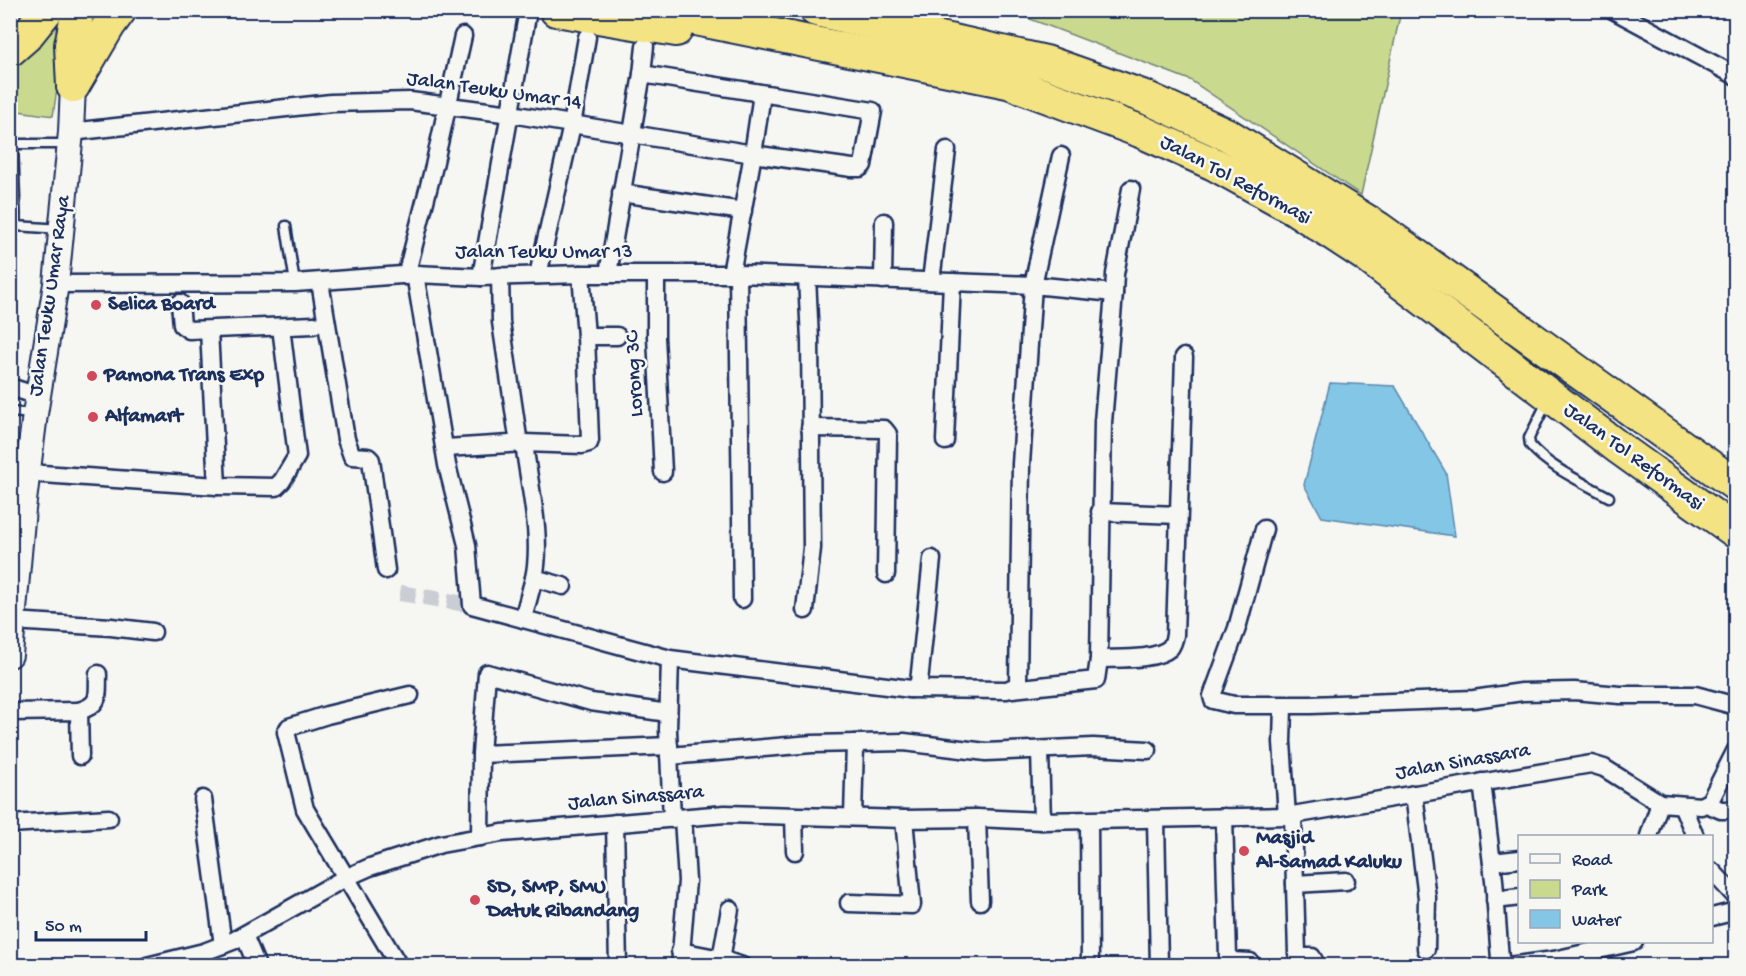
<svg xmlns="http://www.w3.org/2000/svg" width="1746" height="976" font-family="'Gochi Hand',sans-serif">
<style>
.green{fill:#c9d98d;stroke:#728476;stroke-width:1.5}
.water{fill:#84c6e5;stroke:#5a8aaf;stroke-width:1.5}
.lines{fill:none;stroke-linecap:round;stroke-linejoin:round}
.minor-tunnel{stroke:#caced4;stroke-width:16;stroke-dasharray:16 8;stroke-linecap:butt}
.service-casing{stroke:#1b2f5e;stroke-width:13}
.minor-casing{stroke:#1b2f5e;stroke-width:21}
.secondary-casing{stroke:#1b2f5e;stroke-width:28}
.motorway-casing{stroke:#1b2f5e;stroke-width:36}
.service{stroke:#f6f6f2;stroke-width:8}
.minor{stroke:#f6f6f2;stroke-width:16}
.secondary{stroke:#f6f6f2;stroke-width:24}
.motorway{stroke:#f4e382;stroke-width:32}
.poi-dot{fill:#d1495b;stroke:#f6f6f2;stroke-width:2}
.labels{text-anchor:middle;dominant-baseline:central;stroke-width:5;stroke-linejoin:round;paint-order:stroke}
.street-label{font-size:21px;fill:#1b2f5e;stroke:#f6f6f2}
.poi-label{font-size:21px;font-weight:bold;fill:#1b2f5e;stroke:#f6f6f2;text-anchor:start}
</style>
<rect width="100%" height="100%" fill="#f6f6f2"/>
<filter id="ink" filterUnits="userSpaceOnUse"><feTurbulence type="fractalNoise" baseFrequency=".0167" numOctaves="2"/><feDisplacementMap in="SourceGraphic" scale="12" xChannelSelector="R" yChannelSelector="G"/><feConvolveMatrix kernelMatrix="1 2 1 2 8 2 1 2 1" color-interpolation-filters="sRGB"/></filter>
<g filter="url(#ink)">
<g class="green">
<polygon points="65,11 60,69 53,116 11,110 10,68"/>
<polygon points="1009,11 1401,11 1361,195 1190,80"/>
</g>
<polygon class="water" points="1330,383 1395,386 1446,473 1455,536 1322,517 1304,485"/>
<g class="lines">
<polyline class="minor-tunnel" points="400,593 472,605"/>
<defs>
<g id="service">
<polyline points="10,143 13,144 16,226 10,231"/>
<polyline points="13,144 69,144"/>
<polyline points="16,226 61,229"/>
<polyline points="286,226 295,283"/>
<path d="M1547,402L1529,438L1530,445C1548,467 1584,483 1609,497"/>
<polyline points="10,412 34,414"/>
</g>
<g id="minor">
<polyline points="1613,10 1736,76"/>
<polyline points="642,74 645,46"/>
<polyline points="71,132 331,103 410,101 511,114 753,154 731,274"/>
<polyline points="621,193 743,211"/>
<polyline points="415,274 447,465 467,545 472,605 670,659 911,689 916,687 919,682 932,559"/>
<polyline points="608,274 642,74 873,111 863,165 860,168 852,168 753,154 762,94"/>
<polyline points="738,274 742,599"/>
<polyline points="538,275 572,125 587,37"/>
<polyline points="656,275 656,337 663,472"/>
<polyline points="406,276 434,166 463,36"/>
<polyline points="500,276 501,322 519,444"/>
<polyline points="481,277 527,16"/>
<polyline points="883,280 884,222"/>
<polyline points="931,281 947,150"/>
<polyline points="320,282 346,439 352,456 368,457 371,460 386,570"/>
<polyline points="56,284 295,283 415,274 481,277 581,274 738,274 1033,285 1061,156"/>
<polyline points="180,303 182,325 189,330 314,325"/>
<polyline points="209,330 217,486"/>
<polyline points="586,336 617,336"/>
<polyline points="10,387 38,396"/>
<polyline points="810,428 884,429 888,434 886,574"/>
<polyline points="945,441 952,282"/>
<path d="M524,443C529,485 543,537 534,578"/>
<polyline points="446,448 524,443 582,445 589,443 590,440 586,336 581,274"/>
<polyline points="28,473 217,486 276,487 282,481 297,456 281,327"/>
<polyline points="1100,512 1178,515"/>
<polyline points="1264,529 1237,628 1212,696 1213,700 1234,705 1311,705 1474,699 1522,692 1574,691 1620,695 1695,695 1736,706"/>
<polyline points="805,610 812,548 810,340 807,277"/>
<polyline points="523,619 534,578 563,586"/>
<polyline points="12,621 111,627 153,632"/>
<polyline points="670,659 668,730 672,819"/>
<path d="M1099,659C1118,658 1155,661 1170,648C1173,644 1174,640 1175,635L1184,357"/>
<polyline points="908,689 1007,690 1018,685 1021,464 1033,285 1114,293 1115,274 1131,189"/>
<polyline points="1012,689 1096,680 1099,659 1103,422 1114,293"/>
<polyline points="1283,706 1282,742 1287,816"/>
<path d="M79,711C102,704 97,695 98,674"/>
<polyline points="10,712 79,711 80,756"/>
<polyline points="1040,751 1042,821"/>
<polyline points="481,754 669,746"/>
<polyline points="669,756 812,744 904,742 986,752 1093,747 1148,750"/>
<polyline points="1482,782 1494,880 1500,959 1505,966"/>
<polyline points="1414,794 1427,898 1426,949"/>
<polyline points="203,799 223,945"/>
<polyline points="1707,804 1721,810 1736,810"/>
<polyline points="1682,805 1695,836"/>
<polyline points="794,816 795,851"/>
<polyline points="1293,816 1297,954 1300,957 1312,957 1317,966"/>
<polyline points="853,817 855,743"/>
<polyline points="1224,817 1228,957 1232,961 1250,962 1252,966"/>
<polyline points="977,818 980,901"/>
<polyline points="1156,820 1159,966"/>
<polyline points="1089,821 1090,966"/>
<polyline points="615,823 618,966"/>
<polyline points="10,824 109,818"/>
<polyline points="1649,836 1660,803"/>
<polyline points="480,837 481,754 487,673 591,702 668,713"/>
<polyline points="1492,862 1520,859"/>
<polyline points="1712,871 1736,897"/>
<polyline points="1295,884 1346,881"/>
<polyline points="1495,900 1520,897"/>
<polyline points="849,903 912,905 904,819"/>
<polyline points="1712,917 1736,911"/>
<polyline points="244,935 257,966"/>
<polyline points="680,951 721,959 742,966"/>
<polyline points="721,959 730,909"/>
<polyline points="147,966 204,952 233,941 345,878 370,867 441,844 502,833 725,814 904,819 977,818 1042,821 1287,816 1591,764 1604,768 1660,803 1701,806 1710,801 1736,750"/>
<polyline points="399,966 305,809 286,732 289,727 327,715 410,695"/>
<polyline points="680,966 687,881 683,818"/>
<polyline points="1508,966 1554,960 1634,942"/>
</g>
<polyline id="secondary" points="10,655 23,509 35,414 56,284 71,132 73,86"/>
<g id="motorway">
<polyline points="556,10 676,30"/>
<polyline points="651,10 1008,82 1140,131 1214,164 1292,207 1365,255 1619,448 1736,532"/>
<polyline points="816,10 1046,62 1145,97 1228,135 1378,228 1736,485"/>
<polyline points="10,50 26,36 47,10"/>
<polyline points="73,86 109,25 120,10"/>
<polyline points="73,86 71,45 78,10"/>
</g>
</defs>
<use href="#service" class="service-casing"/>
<use href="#minor" class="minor-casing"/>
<use href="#secondary" class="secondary-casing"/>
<use href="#motorway" class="motorway-casing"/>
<use href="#service" class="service"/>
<use href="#minor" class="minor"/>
<use href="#secondary" class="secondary"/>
<use href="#motorway" class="motorway"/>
</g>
</g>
<g class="poi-dot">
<circle cx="96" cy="305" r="6"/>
<circle cx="92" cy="376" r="6"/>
<circle cx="93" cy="417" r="6"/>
<circle cx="1244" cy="851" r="6"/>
<circle cx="475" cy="900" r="6"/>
</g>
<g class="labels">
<g class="street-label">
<text transform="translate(494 92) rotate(8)">Jalan Teuku Umar 14</text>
<text transform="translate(1235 181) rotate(28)">Jalan Tol Reformasi</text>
<text x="544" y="253">Jalan Teuku Umar 13</text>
<text transform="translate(51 296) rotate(-82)">Jalan Teuku Umar Raya</text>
<text transform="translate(636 374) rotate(-93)">Lorong 3C</text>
<text transform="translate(1633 458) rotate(36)">Jalan Tol Reformasi</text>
<text transform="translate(1463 763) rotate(-10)">Jalan Sinassara</text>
<text transform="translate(636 799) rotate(-5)">Jalan Sinassara</text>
</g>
<g class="poi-label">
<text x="108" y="305">Selica Board</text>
<text x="104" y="376">Pamona Trans Exp</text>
<text x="105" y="417">Alfamart</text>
<text x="1256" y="839">Masjid<tspan x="1256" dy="24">Al-Samad Kaluku</tspan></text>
<text x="487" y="888">SD, SMP, SMU<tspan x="487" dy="24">Datuk Ribandang</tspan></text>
</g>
</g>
<rect width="1746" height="976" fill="none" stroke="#f6f6f2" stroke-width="36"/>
<rect x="18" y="18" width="1710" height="940" fill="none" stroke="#1b2f5e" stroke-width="2" filter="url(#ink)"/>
<rect x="1518" y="835" width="195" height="108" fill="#f6f6f2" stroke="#9ea6b7" stroke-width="1.5"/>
<rect x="1530" y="854" width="30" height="9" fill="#f6f6f2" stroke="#9ea6b7" stroke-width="1.5"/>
<text x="1572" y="865" font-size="18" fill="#1b2f5e">Road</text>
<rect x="1530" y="880" width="30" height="18" fill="#c9d98d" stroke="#9ea6b7" stroke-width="1.5"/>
<text x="1572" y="895" font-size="18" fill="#1b2f5e">Park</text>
<rect x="1530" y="910" width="30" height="18" fill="#84c6e5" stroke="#9ea6b7" stroke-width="1.5"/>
<text x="1572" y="925" font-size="18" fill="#1b2f5e">Water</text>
<path d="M36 931v9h110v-9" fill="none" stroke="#1b2f5e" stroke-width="3"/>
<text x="45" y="931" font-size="18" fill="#1b2f5e" stroke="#f6f6f2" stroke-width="4.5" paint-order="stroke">50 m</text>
</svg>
